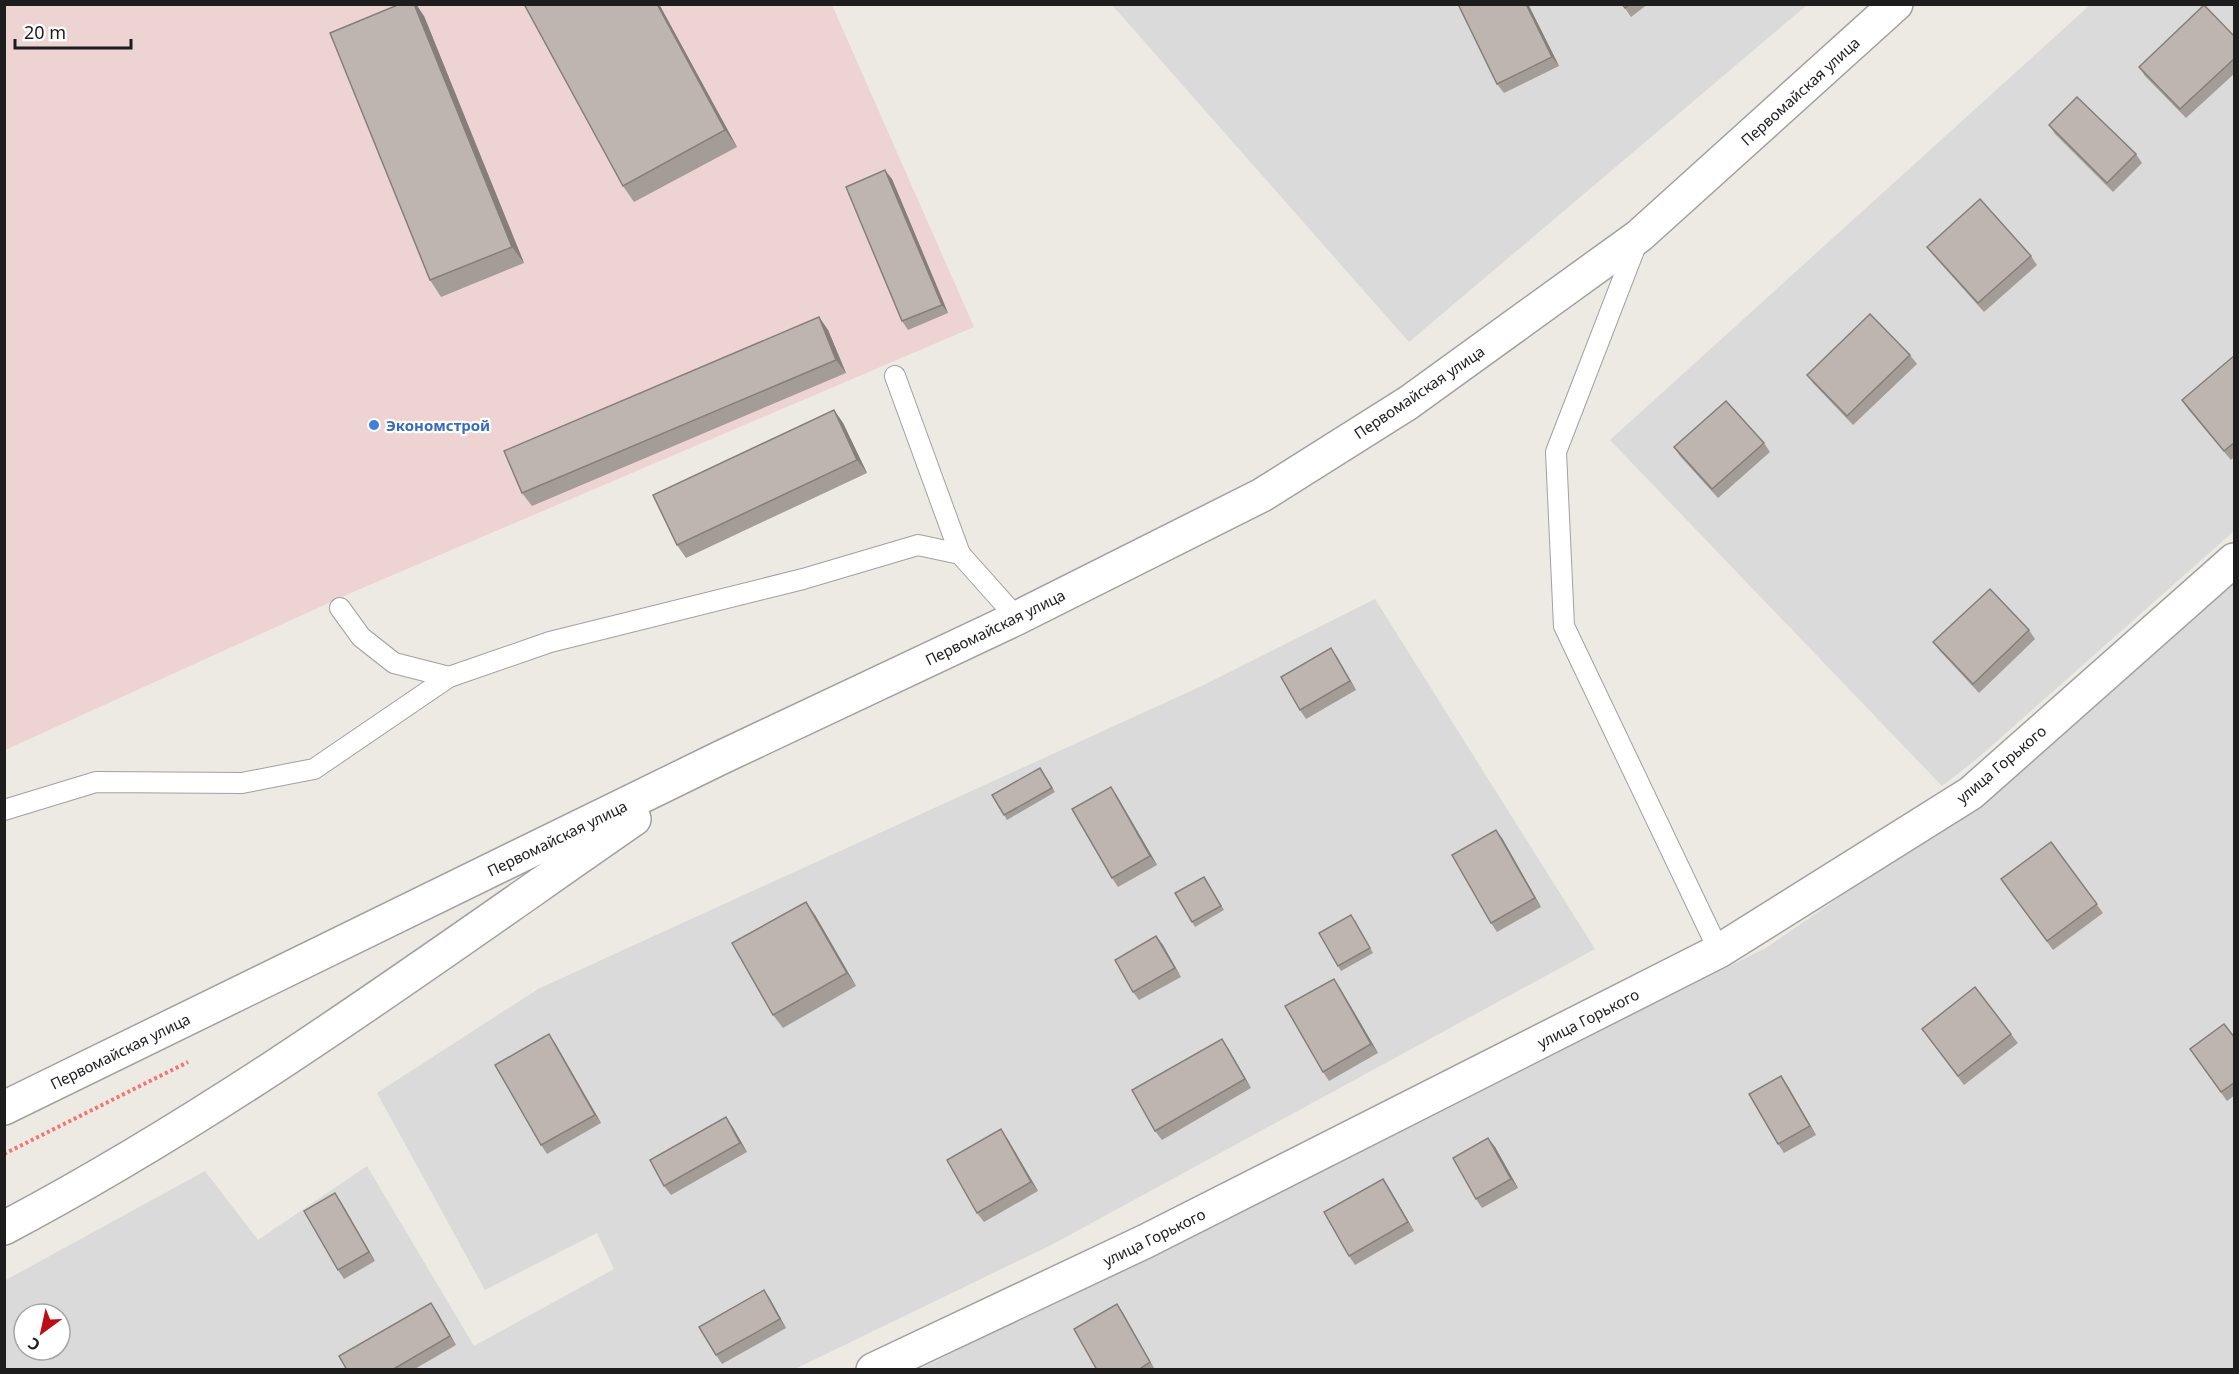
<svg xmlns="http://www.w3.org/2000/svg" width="2239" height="1374" font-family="'Noto Sans',sans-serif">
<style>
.residential{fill:#dbdada;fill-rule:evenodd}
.commercial{fill:#eed3d3}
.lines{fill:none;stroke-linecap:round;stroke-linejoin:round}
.lane-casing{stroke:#a1a1a1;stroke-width:22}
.street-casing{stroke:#a1a1a1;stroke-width:36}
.path{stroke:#f17670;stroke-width:4;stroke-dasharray:3 3;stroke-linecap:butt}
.lane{stroke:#fff;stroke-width:20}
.street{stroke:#fff;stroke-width:33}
.wall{fill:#a39c97}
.shaded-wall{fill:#857f7b}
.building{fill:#beb5b0;stroke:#857f7b;stroke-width:1.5}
.shop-dot{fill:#3f7fe0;stroke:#fff;stroke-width:2}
.labels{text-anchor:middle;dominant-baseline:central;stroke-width:4.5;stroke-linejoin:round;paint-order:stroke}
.street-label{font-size:15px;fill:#1d1d1d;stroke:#fff}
.shop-label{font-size:15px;font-weight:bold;fill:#366cbe;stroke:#fff;text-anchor:start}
</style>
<rect width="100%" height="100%" fill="#ede9e3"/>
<g class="residential">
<polygon points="1112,5 1807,5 1409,342"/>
<polygon points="2090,5 2234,5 2234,531 1979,757 1942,786 1610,440"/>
<polygon points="2234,581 2234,1369 918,1370 1766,948 2015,776"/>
<path d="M1375,599L1595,949L1053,1244L795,1369H5L4,1281L205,1171L258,1240L367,1166L474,1346L614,1269L597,1233L485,1290L377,1093L538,989L1206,684ZM24,1314H60V1350H24Z"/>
</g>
<polygon class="commercial" points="357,4 832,5 974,327 353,592 5,750 4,5"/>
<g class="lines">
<defs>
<g id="lane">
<polyline points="1638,240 1556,452 1564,626 1719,951"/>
<polyline points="895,376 960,554"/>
<polyline points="340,608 361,637 394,663 449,677 550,642 803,579 918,545 960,554 1017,618"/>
<polyline points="4,810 96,782 242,783 314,769 449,677"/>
</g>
<g id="street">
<polyline points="4,1108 720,758 1017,618 1262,495 1408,403 1639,236 1896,4"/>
<path d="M4,1228C226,1111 429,961 634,819"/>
<polyline points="873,1370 1146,1241 1719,951 1971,793 2234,560"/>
</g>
</defs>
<use href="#lane" class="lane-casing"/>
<use href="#street" class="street-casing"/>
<polyline class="path" points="4,1154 188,1062"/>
<use href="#lane" class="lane"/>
<use href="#street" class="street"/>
</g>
<g class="wall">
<polygon points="659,4 737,147 634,202 623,186"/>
<polygon points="1528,4 1559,66 1504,93 1497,84"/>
<polygon points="1622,4 1648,4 1631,17"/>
<polygon points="424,16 524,263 441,297 430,280"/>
<polygon points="2235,37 2235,73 2186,118 2145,76 2139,67"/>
<polygon points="2049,125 2136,154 2142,163 2113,192 2055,134"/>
<polygon points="892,179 948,313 908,330 902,321"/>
<polygon points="1927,247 2031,256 2037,265 1984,312 1934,256"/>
<polygon points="819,317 828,330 846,373 532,506 522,493"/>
<polygon points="1910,355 1917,364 1853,425 1813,383 1807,375"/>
<polygon points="2235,355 2235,456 2231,460 2188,409 2182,400"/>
<polygon points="834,410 843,423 867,473 686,558 677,545"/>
<polygon points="1764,443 1770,452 1718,498 1680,456 1674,447"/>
<polygon points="2029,630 2035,639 1979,693 1940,651 1933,642"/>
<polygon points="1337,657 1356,690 1306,719 1300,710"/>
<polygon points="1043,772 1055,792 1007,820 1004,815"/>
<polygon points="1111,787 1117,796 1157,865 1118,887 1112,878"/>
<polygon points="1502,838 1541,907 1497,932 1491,923"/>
<polygon points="2051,842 2103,913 2053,950 2001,879"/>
<polygon points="1204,877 1224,910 1195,927 1192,922"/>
<polygon points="815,915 856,986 783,1028 773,1015"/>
<polygon points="1355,920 1373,953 1341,971 1338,966"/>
<polygon points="1156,936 1181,977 1139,1000 1133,992"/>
<polygon points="1340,988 1378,1053 1329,1081 1323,1072"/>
<polygon points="1922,1029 2011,1034 2018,1043 1964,1085"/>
<polygon points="2235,1038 2235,1095 2227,1101 2190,1049"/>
<polygon points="555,1043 601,1123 547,1154 541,1145"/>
<polygon points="1228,1048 1251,1088 1162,1140 1155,1131"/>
<polygon points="1787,1085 1816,1135 1784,1153 1778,1144"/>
<polygon points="732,1126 747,1152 671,1195 664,1186"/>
<polygon points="1007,1138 1038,1191 984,1222 977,1213"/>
<polygon points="1488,1138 1495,1147 1518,1188 1482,1208 1476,1199"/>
<polygon points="1389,1188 1414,1231 1355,1265 1349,1256"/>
<polygon points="341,1202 375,1261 344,1279 338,1270"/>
<polygon points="764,1290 770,1299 786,1328 722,1364 716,1355"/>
<polygon points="1117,1304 1123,1313 1155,1370 1097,1370"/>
<polygon points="437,1312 456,1345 413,1370 347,1370"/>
</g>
<g class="shaded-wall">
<polygon points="414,4 416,4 424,16 524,263 512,247"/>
<polygon points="657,4 659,4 737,147 725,130"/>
<polygon points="1526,4 1528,4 1559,66 1552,57"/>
<polygon points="885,170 892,179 948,313 942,305"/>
<polygon points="819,317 828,330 846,373 836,360"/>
<polygon points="834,410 843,423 867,473 857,460"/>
<polygon points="1331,648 1337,657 1356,690 1350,681"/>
<polygon points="1111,787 1117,796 1157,865 1150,856"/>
<polygon points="1496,830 1502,838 1541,907 1535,898"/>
<polygon points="806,902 815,915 856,986 847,973"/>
<polygon points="1156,936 1163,945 1181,977 1175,968"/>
<polygon points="1334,979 1340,988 1378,1053 1371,1044"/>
<polygon points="549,1034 555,1043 601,1123 595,1115"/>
<polygon points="1222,1039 1228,1048 1251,1088 1245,1079"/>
<polygon points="1781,1076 1787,1085 1816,1135 1810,1126"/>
<polygon points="726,1117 732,1126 747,1152 740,1143"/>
<polygon points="1001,1129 1007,1138 1038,1191 1031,1182"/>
<polygon points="1488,1138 1495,1147 1518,1188 1511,1179"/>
<polygon points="1383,1179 1389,1188 1414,1231 1408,1222"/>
<polygon points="335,1193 341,1202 375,1261 369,1252"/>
<polygon points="764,1290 770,1299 786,1328 780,1319"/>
<polygon points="431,1303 437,1312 456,1345 450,1336"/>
<polygon points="1117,1304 1123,1313 1155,1370 1150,1362"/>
</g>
<g class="building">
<polygon points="400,4 414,4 512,247 430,280 330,33"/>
<polygon points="524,4 657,4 725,130 623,186"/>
<polygon points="1458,4 1526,4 1552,57 1497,84"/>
<polygon points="1622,4 1630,4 1625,8"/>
<polygon points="2204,5 2235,37 2235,58 2180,109 2139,67"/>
<polygon points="2077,97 2136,154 2107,183 2049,125"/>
<polygon points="885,170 942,305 902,321 846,187"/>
<polygon points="1980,199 2031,256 1978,303 1927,247"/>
<polygon points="1870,314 1910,355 1847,416 1807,375"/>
<polygon points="819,317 836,360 522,493 504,451"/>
<polygon points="2235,355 2235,442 2224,451 2182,400"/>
<polygon points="1726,401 1764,443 1712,489 1674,447"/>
<polygon points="834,410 857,460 677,545 653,495"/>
<polygon points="1990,589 2029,630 1973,684 1933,642"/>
<polygon points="1331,648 1350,681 1300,710 1281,677"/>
<polygon points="1040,768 1052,788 1004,815 992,795"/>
<polygon points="1111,787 1150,856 1112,878 1072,809"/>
<polygon points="1496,830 1535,898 1491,923 1452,855"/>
<polygon points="2051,842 2097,904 2047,941 2001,879"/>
<polygon points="1204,877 1221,906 1192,922 1175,893"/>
<polygon points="806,902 847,973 773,1015 732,943"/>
<polygon points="1351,915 1370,948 1338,966 1319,933"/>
<polygon points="1156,936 1175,968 1133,992 1115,960"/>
<polygon points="1334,979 1371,1044 1323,1072 1285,1006"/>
<polygon points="1975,987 2011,1034 1958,1076 1922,1029"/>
<polygon points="2224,1024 2235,1038 2235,1082 2221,1092 2190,1049"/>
<polygon points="549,1034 595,1115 541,1145 495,1065"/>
<polygon points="1222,1039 1245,1079 1155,1131 1132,1090"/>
<polygon points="1781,1076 1810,1126 1778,1144 1749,1094"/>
<polygon points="726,1117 740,1143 664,1186 650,1160"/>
<polygon points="1001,1129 1031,1182 977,1213 947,1160"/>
<polygon points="1488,1138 1511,1179 1476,1199 1453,1158"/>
<polygon points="1383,1179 1408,1222 1349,1256 1324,1212"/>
<polygon points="335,1193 369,1252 338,1270 304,1211"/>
<polygon points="764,1290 780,1319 716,1355 699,1327"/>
<polygon points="431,1303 450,1336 392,1370 347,1370 339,1356"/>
<polygon points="1117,1304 1150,1362 1138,1370 1097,1370 1074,1329"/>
</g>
<circle class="shop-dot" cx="374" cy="425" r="6"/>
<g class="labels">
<g class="street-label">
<text transform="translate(1800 91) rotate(-42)">Первомайская улица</text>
<text transform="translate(1419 392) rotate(-34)">Первомайская улица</text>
<text transform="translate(995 627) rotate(-26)">Первомайская улица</text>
<text transform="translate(2001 764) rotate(-40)">улица Горького</text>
<text transform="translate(557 838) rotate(-26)">Первомайская улица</text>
<text transform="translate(1588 1018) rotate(-27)">улица Горького</text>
<text transform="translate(120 1051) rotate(-26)">Первомайская улица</text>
<text transform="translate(1154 1237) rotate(-26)">улица Горького</text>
</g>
<g class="shop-label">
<text x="386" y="425">Экономстрой</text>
</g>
</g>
<rect width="2239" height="1374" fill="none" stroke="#1d1d1d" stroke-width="12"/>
<g transform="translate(42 1332) rotate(213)"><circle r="28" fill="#ffffff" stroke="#a5a5a5" stroke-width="1.5"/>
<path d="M0-4.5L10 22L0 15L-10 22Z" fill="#be0c16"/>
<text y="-9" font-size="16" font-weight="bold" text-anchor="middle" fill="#1d1d1d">С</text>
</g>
<path d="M15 39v9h116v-9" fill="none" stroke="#1d1d1d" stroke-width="3"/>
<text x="24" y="39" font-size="18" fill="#1d1d1d" stroke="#ffffff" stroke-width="4.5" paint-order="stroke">20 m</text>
</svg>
